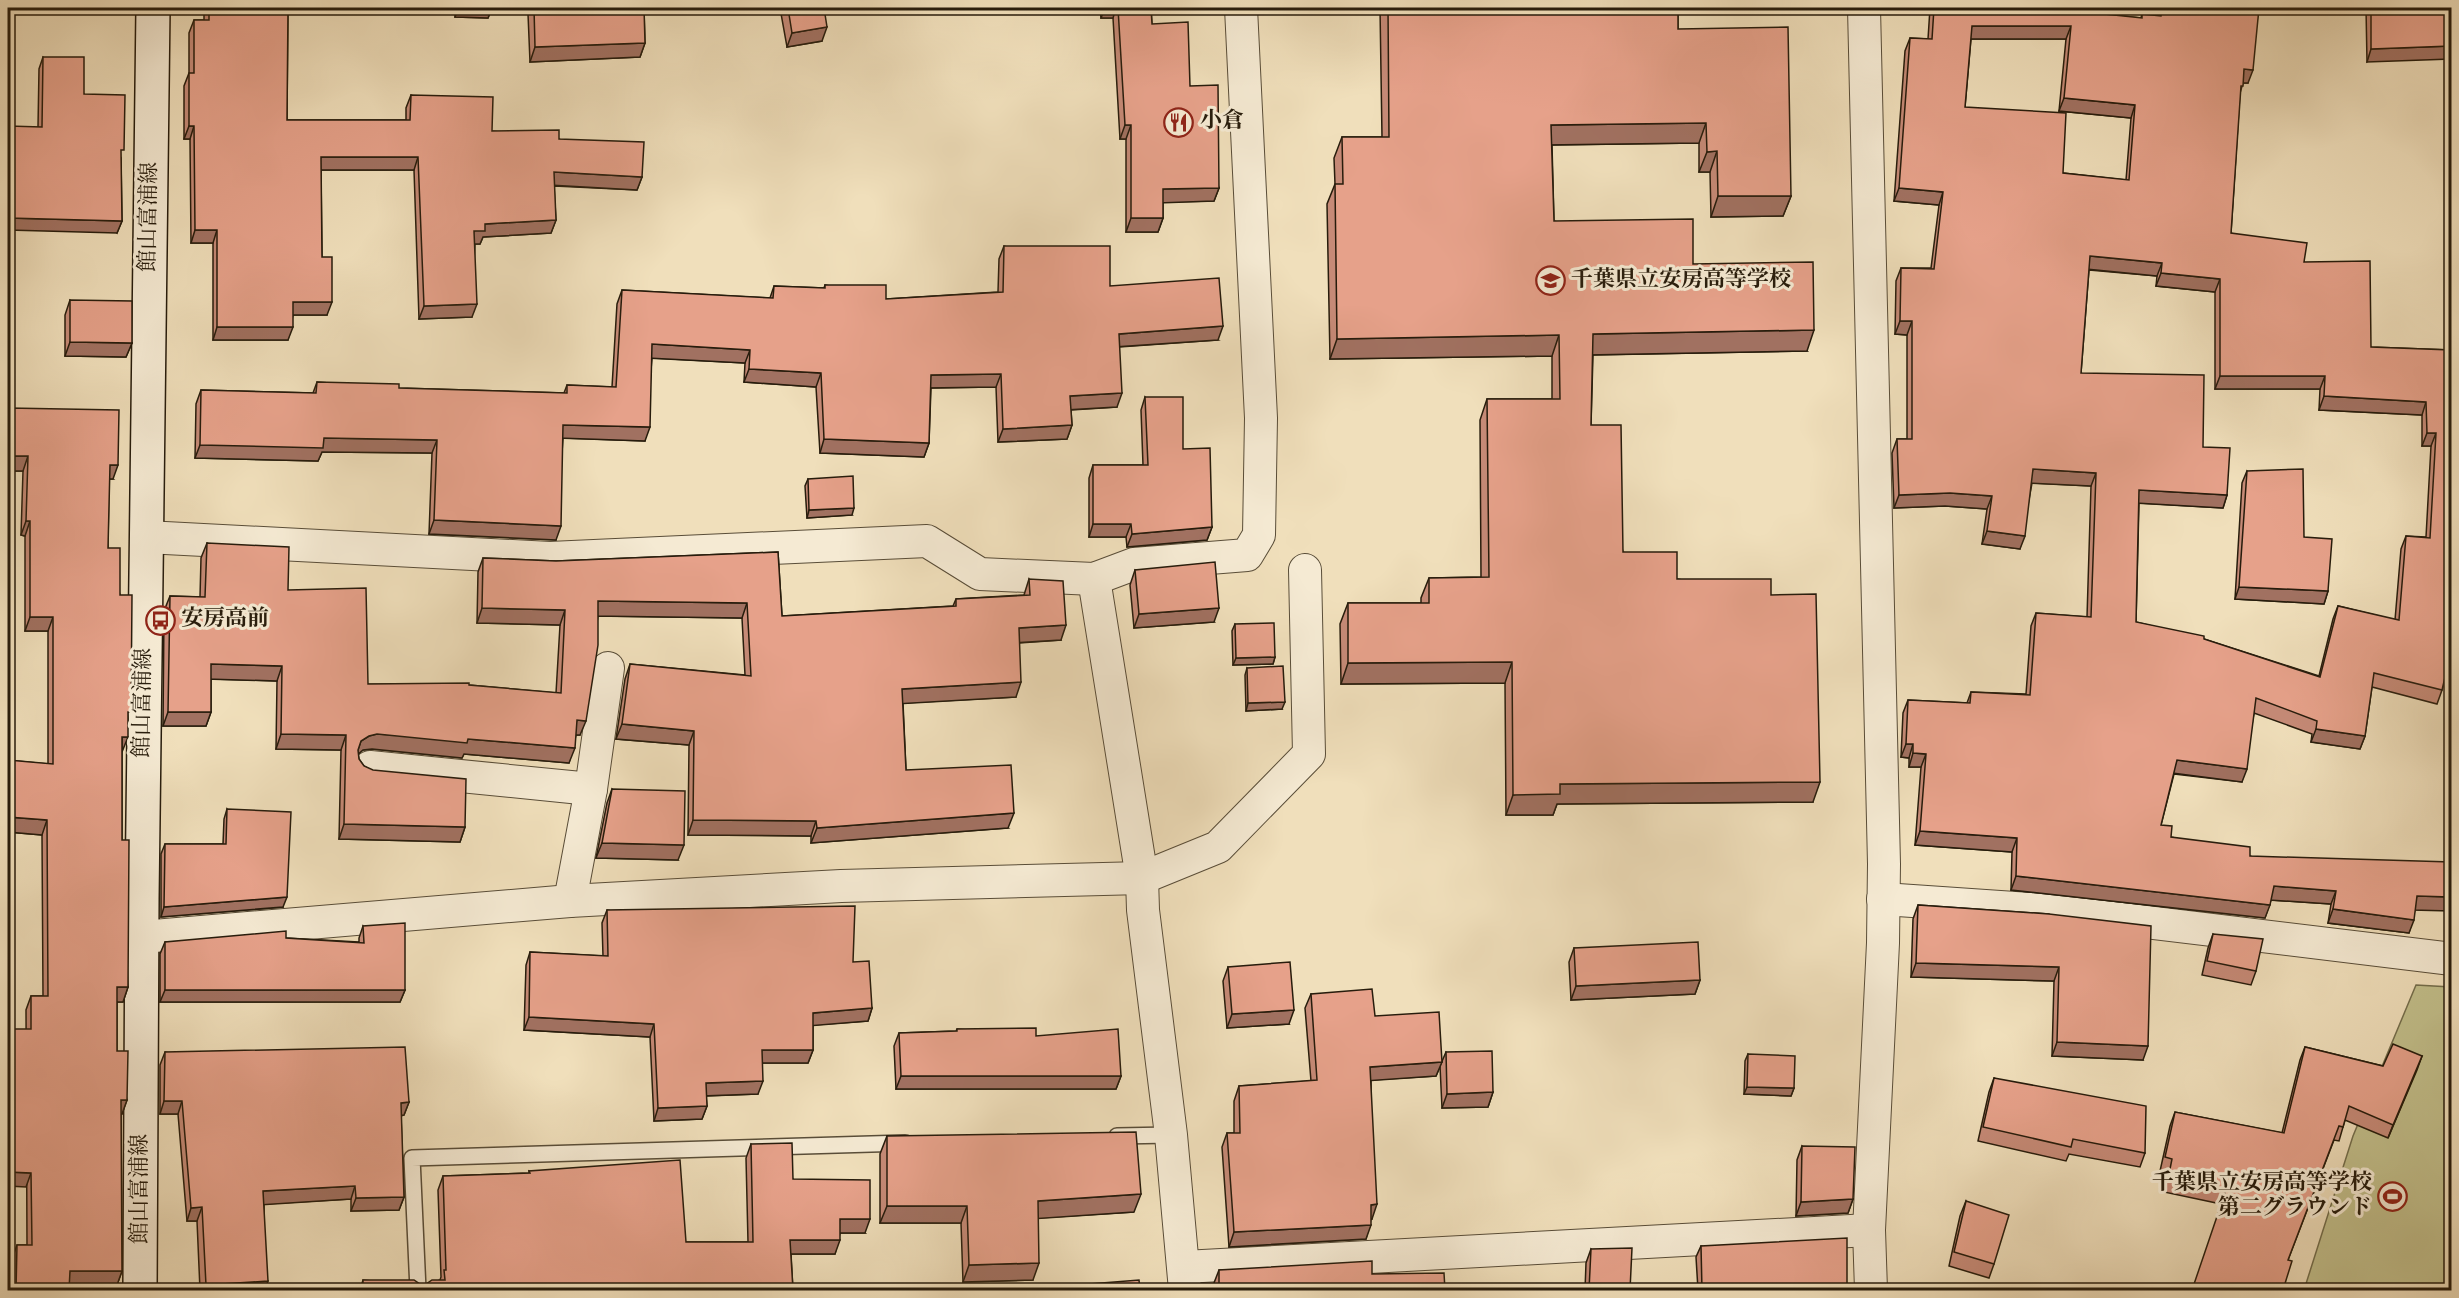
<svg xmlns="http://www.w3.org/2000/svg" width="2459" height="1298" font-family="'Sorts Mill Goudy','Noto Serif JP',serif">
<style>
.green{fill:#c2bf8b;stroke:#746e4c;stroke-width:1.5}
.lines{fill:none;stroke-linecap:round;stroke-linejoin:round}
.lane-casing{stroke:#594d38;stroke-width:18}
.street-casing{stroke:#594d38;stroke-width:34}
.secondary-casing{stroke:#271c0c;stroke-width:36}
.lane{stroke:#f5ead3;stroke-width:15}
.street{stroke:#f5ead3;stroke-width:32}
.secondary{stroke:#f5ead3;stroke-width:33}
.wall{fill:#c68a77;stroke:#271c0c;stroke-width:1.5;fill-rule:evenodd}
.shaded-wall{fill:#a17161;stroke:#271c0c;stroke-width:1.5}
.building{fill:#e6a18a;stroke:#271c0c;stroke-width:1.5;fill-rule:evenodd}
.labels{text-anchor:middle;dominant-baseline:central;stroke-width:6;stroke-linejoin:round;paint-order:stroke}
.poi-label{font-size:22px;font-weight:bold;fill:#271c0c;stroke:#f5ead3;text-anchor:start}
.street-label{font-size:22px;fill:#271c0c;stroke:#f5ead3}
</style>
<rect width="100%" height="100%" fill="#f0dfbb"/>
<filter id="stains"><feTurbulence type="fractalNoise" baseFrequency=".00333" numOctaves="4"/><feColorMatrix values="0 0 0 0 .2 0 0 0 0 .09 0 0 0 0 .02 0 0 0 .5 -.17"/></filter>
<radialGradient id="worn" r=".72"><stop offset=".6" stop-color="#630" stop-opacity="0"/><stop offset="1" stop-color="#630" stop-opacity=".3"/></radialGradient>
<polygon class="green" points="2416,985 2451,987 2451,1290 2304,1290 2353,1136"/>
<g class="lines">
<defs>
<g id="lane">
<polyline points="1117,1136 1171,1135"/>
<polyline points="418,1290 412,1158 905,1143"/>
</g>
<g id="street">
<polyline points="1864,8 1884,864 1883,943 1869,1230 1871,1290"/>
<polyline points="146,537 550,558 927,541 980,574 1094,579 1134,564 1247,555 1259,535 1261,418 1241,8"/>
<polyline points="1094,579 1142,878 1143,910 1171,1135 1185,1290"/>
<polyline points="370,767 591,789"/>
<polyline points="1883,899 2046,910 2452,959"/>
<polyline points="570,901 591,789 608,668"/>
<polyline points="142,937 570,901 841,886 1142,878 1218,847 1309,754 1305,570"/>
<polyline points="1184,1267 1869,1230"/>
</g>
<polyline id="secondary" points="140,1290 142,899 153,8"/>
</defs>
<use href="#lane" class="lane-casing"/>
<use href="#street" class="street-casing"/>
<use href="#secondary" class="secondary-casing"/>
<use href="#lane" class="lane"/>
<use href="#street" class="street"/>
<use href="#secondary" class="secondary"/>
</g>
<g class="wall">
<polygon points="204,8 288,8 287,120 406,120 406,108 411,95 492,131 559,139 642,177 637,190 554,186 556,220 551,233 483,237 480,244 475,244 472,317 419,319 414,170 321,170 322,257 327,315 293,315 288,340 213,340 213,243 191,243 190,139 184,139 184,86 189,73 189,33 194,20 204,20"/>
<polygon points="455,8 492,8 488,18 455,17"/>
<polygon points="531,8 644,8 645,43 640,57 530,62 528,14"/>
<polygon points="780,8 824,8 822,41 787,47"/>
<polygon points="1100,8 1151,8 1152,24 1190,86 1219,188 1214,201 1163,202 1163,218 1158,232 1126,232 1126,139 1120,139 1113,18 1101,18"/>
<polygon points="1380,8 1678,8 1678,29 1791,196 1783,216 1711,217 1710,172 1699,172 1699,143 1552,145 1554,221 1693,264 1807,351 1593,355 1591,425 1623,552 1677,579 1771,595 1813,802 1557,804 1553,815 1506,815 1505,683 1341,684 1340,624 1348,603 1421,603 1421,598 1429,578 1481,577 1480,420 1487,399 1552,399 1552,356 1330,359 1327,204 1335,184 1334,158 1342,137 1382,137"/>
<path d="M1930,8H2076V11L2141,18L2142,14L2157,15L2158,8H2259L2248,83H2243L2240,93L2231,233L2304,262L2371,347L2451,350V662H2449L2442,690L2437,704L2372,687L2365,736L2360,749L2311,742L2312,734L2254,713L2242,782L2174,774L2161,825L2171,837L2250,856L2415,910L2409,933L2328,923L2331,904L2271,900L2265,918L2011,890L2012,852L1915,845L1921,767H1909V758L1901,757L1903,713L1908,700L1967,703L1971,692L2026,694L2031,626L2036,613L2087,617L2091,486L2032,483L2020,549L1982,544L1987,509L1945,506L1894,508L1892,453L1897,439H1907V335L1895,334L1896,281L1901,268H1931L1939,205L1894,201L1905,51L1910,38L1928,39ZM1971,39H2066L2059,111L2131,118L2126,180L2063,173L1965,107ZM2089,270L2157,276L2156,286L2215,292V389H2320L2319,410L2422,415V446H2431L2426,537L2406,536L2401,549L2395,620L2338,606L2333,619L2319,676L2204,639L2136,622L2139,503L2223,508L2227,495L2203,447L2081,373Z"/>
<polygon points="2366,8 2451,8 2367,62"/>
<polygon points="43,57 84,94 121,158 122,221 117,233 38,127 39,69"/>
<polygon points="1004,246 1110,286 1218,340 1119,347 1117,407 1071,410 1072,425 1067,439 998,442 996,387 931,388 929,443 924,457 820,453 816,387 744,382 745,363 652,358 645,441 563,438 556,540 429,534 432,453 322,452 318,461 195,458 196,404 201,390 313,393 317,382 399,388 564,393 567,385 612,387 617,304 622,290 770,298 774,286 824,288 825,285 886,299 998,292 999,259"/>
<polygon points="70,300 132,343 126,357 65,356 65,315"/>
<polygon points="1145,397 1183,449 1212,527 1207,540 1127,547 1126,537 1089,537 1089,478 1093,465 1143,465 1141,410"/>
<polygon points="8,408 113,479 109,479 108,548 120,595 128,719 122,752 122,840 128,987 123,1002 117,1002 117,1051 127,1100 122,1114 121,1114 122,1271 117,1285 69,1285 69,1290 11,1290 12,1259 17,1245 27,1245 26,1010 31,996 43,996 42,835 8,832 8,760 48,764 48,631 25,631 25,536 21,535 23,471 8,471"/>
<polygon points="2247,471 2304,537 2328,591 2324,604 2235,599 2242,483"/>
<polygon points="808,479 852,515 807,518 805,486"/>
<polygon points="207,543 288,590 368,684 469,685 556,693 560,625 477,623 478,572 483,558 556,561 778,552 782,616 953,606 956,599 1024,595 1029,579 1061,640 1019,643 1016,697 903,703 906,770 1008,828 811,843 811,836 688,835 689,745 616,739 625,679 630,664 745,675 742,618 598,616 580,735 576,735 569,763 464,754 462,758 372,749 363,750 358,754 359,759 364,766 465,827 460,842 339,839 341,750 276,749 277,681 211,679 211,712 206,726 163,726 164,611 170,596 200,597 201,558"/>
<polygon points="1135,570 1214,622 1134,628 1130,585"/>
<polygon points="1235,624 1275,657 1273,664 1233,665 1232,631"/>
<polygon points="1247,668 1282,709 1246,711 1245,675"/>
<polygon points="612,789 678,860 596,858 607,803"/>
<polygon points="227,809 283,907 161,917 161,854 165,844 223,844 224,819"/>
<polygon points="1918,905 2049,914 2143,1060 2052,1056 2054,981 1911,977 1913,919"/>
<polygon points="607,910 853,962 872,1008 868,1021 813,1025 813,1050 808,1063 762,1063 758,1094 706,1096 707,1106 702,1119 654,1121 650,1037 524,1030 526,965 530,952 603,956 602,923"/>
<polygon points="363,926 405,990 400,1002 160,1002 160,954 165,942 286,938 359,942 359,938"/>
<polygon points="2213,934 2256,971 2251,985 2202,975 2208,948"/>
<polygon points="1574,948 1700,980 1695,994 1571,1000 1569,962"/>
<polygon points="1228,967 1289,1024 1227,1028 1223,981"/>
<polygon points="1311,994 1375,1016 1442,1062 1436,1076 1371,1080 1372,1219 1371,1219 1366,1239 1229,1247 1222,1147 1227,1133 1234,1133 1234,1101 1239,1086 1311,1081 1305,1008"/>
<polygon points="957,1029 1036,1036 1121,1076 1116,1089 896,1089 894,1046 899,1033 956,1031"/>
<polygon points="2305,1047 2383,1066 2422,1056 2388,1138 2345,1120 2339,1141 2334,1140 2288,1260 2221,1204 2164,1192 2168,1172 2160,1171 2170,1126 2175,1112 2282,1133 2300,1060"/>
<polygon points="165,1052 409,1102 404,1115 401,1116 404,1197 399,1210 351,1211 351,1199 264,1204 265,1290 200,1290 197,1221 187,1221 178,1114 160,1114 160,1065"/>
<polygon points="1446,1052 1493,1092 1488,1107 1442,1108 1440,1066"/>
<polygon points="1748,1054 1794,1088 1791,1096 1744,1094 1745,1061"/>
<polygon points="1994,1078 2145,1153 2140,1167 2069,1154 2066,1161 1978,1141 1989,1092"/>
<polygon points="887,1136 1134,1212 1038,1218 1033,1280 963,1282 961,1223 880,1223 880,1154"/>
<polygon points="751,1144 793,1179 865,1233 840,1233 835,1254 791,1254 793,1290 360,1290 363,1280 423,1286 440,1280 441,1277 438,1190 443,1176 529,1173 529,1171 686,1242 748,1242 746,1158"/>
<polygon points="1802,1146 1853,1199 1848,1213 1796,1216 1797,1160"/>
<polygon points="1966,1201 1994,1264 1989,1278 1949,1266 1960,1216"/>
<polygon points="1701,1246 1847,1290 1698,1290 1696,1257"/>
<polygon points="1591,1249 1630,1290 1585,1290 1586,1263"/>
<polygon points="1219,1270 1372,1274 1445,1290 1214,1290 1214,1283"/>
</g>
<g class="shaded-wall">
<polygon points="459,8 492,8 488,18 455,17"/>
<polygon points="1105,8 1116,8 1113,18 1101,18"/>
<polygon points="1972,26 2071,26 2066,39 1967,39"/>
<polygon points="827,27 822,41 787,47 792,33"/>
<polygon points="645,43 640,57 530,62 535,47"/>
<polygon points="2451,46 2451,59 2367,62 2371,49"/>
<polygon points="2244,69 2253,70 2248,83 2239,83"/>
<polygon points="2064,98 2135,105 2131,118 2059,111"/>
<polygon points="1706,123 1699,143 1544,145 1551,125"/>
<polygon points="1125,125 1131,125 1126,139 1120,139"/>
<polygon points="189,126 194,126 190,139 184,139"/>
<polygon points="1717,151 1710,172 1699,172 1707,152"/>
<polygon points="321,157 418,157 414,170 316,170"/>
<polygon points="554,172 642,177 637,190 549,185"/>
<polygon points="1219,188 1214,201 1158,203 1163,189"/>
<polygon points="1899,188 1943,192 1939,205 1894,201"/>
<polygon points="1718,196 1791,196 1783,216 1711,217"/>
<polygon points="8,218 122,221 117,233 8,230"/>
<polygon points="1131,218 1163,218 1158,232 1126,232"/>
<polygon points="556,220 551,233 483,237 480,244 469,244 474,231 485,224"/>
<polygon points="195,230 217,230 213,243 191,243"/>
<polygon points="2090,256 2162,263 2157,276 2086,269"/>
<polygon points="2161,273 2220,279 2215,292 2156,286"/>
<polygon points="293,302 332,302 327,315 288,315"/>
<polygon points="477,304 472,317 419,319 424,306"/>
<polygon points="1900,321 1912,321 1907,335 1895,334"/>
<polygon points="1223,326 1218,340 1114,347 1119,334"/>
<polygon points="217,327 293,327 288,340 213,340"/>
<polygon points="1814,330 1807,351 1586,355 1593,334"/>
<polygon points="1559,335 1552,356 1330,359 1337,339"/>
<polygon points="70,342 132,343 126,357 65,356"/>
<polygon points="652,344 750,350 745,363 647,358"/>
<polygon points="749,369 821,373 816,387 744,382"/>
<polygon points="1001,374 996,387 926,388 931,375"/>
<polygon points="2220,376 2325,376 2320,389 2215,389"/>
<polygon points="1122,393 1117,407 1065,410 1070,396"/>
<polygon points="2324,396 2426,402 2422,415 2319,410"/>
<polygon points="563,425 650,427 645,441 558,438"/>
<polygon points="1072,425 1067,439 998,442 1003,429"/>
<polygon points="2427,433 2436,433 2431,446 2422,446"/>
<polygon points="324,438 437,440 432,453 322,452 318,461 195,458 200,445"/>
<polygon points="824,439 929,443 924,457 820,453"/>
<polygon points="8,456 28,456 23,471 8,471"/>
<polygon points="110,465 118,465 113,479 105,479"/>
<polygon points="2033,469 2096,473 2091,486 2029,483"/>
<polygon points="2139,490 2227,495 2223,508 2135,503"/>
<polygon points="1950,493 1992,496 1987,509 1945,506 1894,508 1899,495"/>
<polygon points="854,508 852,515 807,518 809,510"/>
<polygon points="434,520 561,526 556,540 429,534"/>
<polygon points="26,521 30,521 25,536 21,535"/>
<polygon points="1093,524 1131,524 1126,537 1089,537"/>
<polygon points="1212,527 1207,540 1127,547 1132,534"/>
<polygon points="1987,531 2025,536 2020,549 1982,544"/>
<polygon points="2239,587 2328,591 2324,604 2235,599"/>
<polygon points="598,601 747,603 742,618 592,616"/>
<polygon points="482,608 565,610 560,625 477,623"/>
<polygon points="1219,608 1214,622 1134,628 1139,614"/>
<polygon points="30,617 53,617 48,631 25,631"/>
<polygon points="1066,625 1061,640 1013,643 1019,628"/>
<polygon points="1275,657 1273,664 1233,665 1236,658"/>
<polygon points="1512,662 1505,683 1341,684 1348,663"/>
<polygon points="211,664 282,666 277,681 206,679"/>
<polygon points="1021,682 1016,697 896,704 902,689"/>
<polygon points="1285,702 1282,709 1246,711 1248,703"/>
<polygon points="168,712 211,712 206,726 163,726"/>
<polygon points="577,720 586,721 580,735 572,735"/>
<polygon points="622,724 694,731 689,745 616,739"/>
<polygon points="2316,729 2365,736 2360,749 2311,742"/>
<polygon points="281,734 346,735 341,750 276,749"/>
<polygon points="377,734 468,739 575,748 569,763 464,754 462,758 372,749 363,750 356,756 361,741 369,736"/>
<polygon points="122,737 128,737 122,752"/>
<polygon points="1906,744 1913,744 1909,758 1901,757"/>
<polygon points="1913,753 1926,754 1921,767 1909,767"/>
<polygon points="2177,760 2247,769 2242,782 2172,773"/>
<polygon points="1820,782 1813,802 1557,804 1553,815 1506,815 1513,795 1560,784"/>
<polygon points="1014,813 1008,828 811,843 817,828"/>
<polygon points="8,817 47,820 42,835 8,832"/>
<polygon points="693,820 816,821 811,836 688,835"/>
<polygon points="344,824 465,827 460,842 339,839"/>
<polygon points="1920,831 2017,838 2012,852 1915,845"/>
<polygon points="602,843 684,845 678,860 596,858"/>
<polygon points="2016,876 2270,905 2265,918 2011,890"/>
<polygon points="2274,886 2336,891 2331,904 2269,900"/>
<polygon points="2417,896 2451,897 2451,911 2412,910"/>
<polygon points="287,897 283,907 161,917 164,907"/>
<polygon points="2333,909 2414,920 2409,933 2328,923"/>
<polygon points="1916,963 2059,967 2054,981 1911,977"/>
<polygon points="1700,980 1695,994 1571,1000 1576,986"/>
<polygon points="117,987 128,987 123,1002 112,1002"/>
<polygon points="165,990 405,990 400,1002 160,1002"/>
<polygon points="872,1008 868,1021 808,1026 813,1013"/>
<polygon points="1294,1010 1289,1024 1227,1028 1232,1014"/>
<polygon points="529,1017 654,1024 650,1037 524,1030"/>
<polygon points="2057,1042 2148,1046 2143,1060 2052,1056"/>
<polygon points="762,1050 813,1050 808,1063 757,1063"/>
<polygon points="2422,1056 2417,1070 2388,1138 2393,1125"/>
<polygon points="1442,1062 1436,1076 1365,1081 1370,1067"/>
<polygon points="901,1076 1121,1076 1116,1089 896,1089"/>
<polygon points="763,1081 758,1094 701,1096 706,1083"/>
<polygon points="1747,1087 1794,1088 1791,1096 1744,1094"/>
<polygon points="1493,1092 1488,1107 1442,1108 1447,1094"/>
<polygon points="121,1100 127,1100 122,1114 116,1114"/>
<polygon points="164,1101 182,1101 178,1114 160,1114"/>
<polygon points="409,1102 404,1115 396,1116 401,1103"/>
<polygon points="707,1106 702,1119 654,1121 658,1108"/>
<polygon points="8,1172 31,1173 26,1187 8,1186"/>
<polygon points="355,1186 351,1199 259,1205 263,1191"/>
<polygon points="1141,1194 1134,1212 1031,1219 1038,1201"/>
<polygon points="404,1197 399,1210 351,1211 356,1198"/>
<polygon points="1853,1199 1848,1213 1796,1216 1801,1202"/>
<polygon points="1377,1204 1372,1219 1366,1219 1371,1205"/>
<polygon points="887,1206 967,1206 961,1223 880,1223"/>
<polygon points="202,1207 197,1221 187,1221 191,1208"/>
<polygon points="840,1219 870,1219 865,1233 835,1233"/>
<polygon points="1371,1225 1366,1239 1229,1247 1234,1232"/>
<polygon points="790,1240 840,1240 835,1254 785,1254"/>
<polygon points="1039,1263 1033,1280 963,1282 969,1265"/>
<polygon points="70,1271 122,1271 117,1285 64,1285"/>
<polygon points="268,1281 265,1290 203,1290 206,1285"/>
</g>
<g class="building">
<polygon points="209,8 288,8 287,120 410,120 411,95 493,97 492,131 559,130 559,139 644,142 642,177 554,172 556,220 485,224 485,231 474,231 477,304 424,306 418,157 321,157 322,257 332,257 332,302 293,302 293,327 217,327 217,230 195,230 194,126 189,126 189,73 194,73 194,20 209,20"/>
<polygon points="534,8 644,8 645,43 535,47"/>
<polygon points="788,8 824,8 827,27 792,33"/>
<polygon points="1118,8 1151,8 1152,24 1188,22 1190,86 1218,85 1219,188 1163,189 1163,218 1131,218 1131,125 1125,125"/>
<polygon points="1388,8 1678,8 1678,29 1788,27 1791,196 1718,196 1717,151 1707,152 1706,123 1551,125 1554,221 1693,219 1693,264 1813,262 1814,330 1593,334 1591,425 1621,425 1623,552 1677,552 1677,579 1771,579 1771,595 1816,594 1820,782 1560,784 1560,794 1513,795 1512,662 1348,663 1348,603 1429,603 1429,578 1489,577 1487,399 1560,399 1559,335 1337,339 1335,184 1343,184 1342,137 1389,137"/>
<path d="M1934,8H2076V11L2142,18V14L2161,16L2162,8H2259L2253,70L2244,69L2243,86H2241L2231,233L2307,243L2304,262L2370,261L2371,347L2451,350V652L2442,690L2374,673L2365,736L2316,729L2317,721L2256,698L2247,769L2177,760L2161,825L2172,826L2171,837L2250,847V856L2451,862V897L2417,896L2414,920L2333,909L2336,891L2274,886L2270,905L2016,876L2017,838L1920,831L1926,754L1913,753V744H1906L1908,700L1970,703L1971,692L2030,695L2036,613L2091,617L2096,473L2033,469L2025,536L1987,531L1992,496L1950,493L1899,495L1897,439H1912V321H1900L1901,268L1934,269L1943,192L1899,188L1910,38L1932,39ZM1972,26H2071L2064,98L2135,105L2129,180L2063,173L2066,113L1965,107ZM2090,256L2162,263L2161,273L2220,279V376H2325L2324,396L2426,402L2427,433H2436L2430,538L2406,536L2399,620L2338,606L2320,677L2204,639V636L2136,622L2139,490L2227,495L2230,448L2203,447L2204,375L2081,373Z"/>
<polygon points="2371,8 2451,8 2451,46 2371,49"/>
<polygon points="43,57 84,57 84,94 125,95 124,150 121,150 122,221 8,218 8,126 42,127"/>
<polygon points="1004,246 1110,246 1110,286 1219,278 1223,326 1119,334 1122,393 1070,396 1072,425 1003,429 1001,374 931,375 929,443 824,439 821,373 749,369 750,350 652,344 650,427 563,425 561,526 434,520 437,440 324,438 323,448 200,445 201,390 316,393 317,382 399,384 399,388 567,393 567,385 616,387 622,290 773,298 774,286 825,288 825,285 886,285 886,299 1003,292"/>
<polygon points="70,300 132,301 132,343 70,342"/>
<polygon points="1145,397 1183,397 1183,449 1210,448 1212,527 1132,534 1131,524 1093,524 1093,465 1148,465"/>
<polygon points="8,408 119,410 118,465 110,465 108,548 120,548 120,595 132,595 131,712 128,712 128,737 122,737 122,840 129,840 128,987 117,987 117,1051 128,1051 127,1100 121,1100 122,1271 70,1271 69,1290 16,1290 17,1245 32,1245 31,1173 8,1172 8,1029 31,1029 31,996 48,996 47,820 8,817 8,760 53,764 53,617 30,617 30,521 26,521 28,456 8,456"/>
<polygon points="2303,469 2304,537 2332,539 2328,591 2239,587 2247,471"/>
<polygon points="853,476 854,508 809,510 808,479"/>
<polygon points="207,543 289,547 288,590 366,588 368,684 469,683 469,685 561,693 565,610 482,608 483,558 556,561 778,552 782,616 956,606 956,599 1030,595 1029,579 1063,581 1066,625 1019,628 1021,682 902,689 906,770 1011,765 1014,813 817,828 816,821 693,820 694,731 622,724 630,664 751,676 747,603 598,601 598,645 586,721 577,720 575,748 468,739 467,743 377,734 369,736 361,741 358,750 359,759 364,766 373,770 466,779 465,827 344,824 346,735 281,734 282,666 211,664 211,712 168,712 170,596 205,597"/>
<polygon points="1215,562 1219,608 1139,614 1135,570"/>
<polygon points="1274,623 1275,657 1236,658 1235,624"/>
<polygon points="1283,666 1285,702 1248,703 1247,668"/>
<polygon points="612,789 685,791 684,845 602,843"/>
<polygon points="227,809 291,812 287,897 164,907 165,844 226,844"/>
<polygon points="1918,905 2049,914 2151,926 2148,1046 2057,1042 2059,967 1916,963"/>
<polygon points="855,906 853,962 869,961 872,1008 813,1013 813,1050 762,1050 763,1081 706,1083 707,1106 658,1108 654,1024 529,1017 530,952 608,956 607,910"/>
<polygon points="405,923 405,990 165,990 165,942 286,931 286,938 364,943 363,926"/>
<polygon points="2213,934 2263,939 2256,971 2207,961"/>
<polygon points="1698,942 1700,980 1576,986 1574,948"/>
<polygon points="1290,962 1294,1010 1232,1014 1228,967"/>
<polygon points="1372,989 1375,1016 1439,1012 1442,1062 1370,1067 1377,1204 1371,1205 1371,1225 1234,1232 1227,1133 1240,1133 1239,1086 1317,1080 1311,994"/>
<polygon points="1036,1028 1036,1036 1118,1029 1121,1076 901,1076 899,1033 957,1031 957,1029"/>
<polygon points="2393,1044 2422,1056 2393,1125 2349,1106 2343,1127 2339,1126 2288,1260 2292,1261 2283,1290 2192,1290 2226,1190 2168,1179 2172,1159 2165,1157 2175,1112 2284,1133 2305,1047 2383,1066"/>
<polygon points="405,1047 409,1102 401,1103 404,1197 356,1198 355,1186 263,1191 268,1281 206,1285 202,1207 191,1208 182,1101 164,1101 165,1052"/>
<polygon points="1492,1051 1493,1092 1447,1094 1446,1052"/>
<polygon points="1748,1054 1795,1056 1794,1088 1747,1087"/>
<polygon points="1994,1078 2146,1106 2145,1153 2073,1139 2071,1147 1983,1127"/>
<polygon points="1136,1132 1141,1194 1038,1201 1039,1263 969,1265 967,1206 887,1206 887,1136"/>
<polygon points="792,1143 793,1179 870,1180 870,1219 840,1219 840,1240 790,1240 793,1290 363,1290 363,1280 414,1280 423,1286 432,1280 445,1280 444,1270 446,1270 443,1176 530,1173 529,1171 680,1160 686,1242 753,1242 751,1144"/>
<polygon points="1802,1146 1855,1147 1853,1199 1801,1202"/>
<polygon points="1966,1201 2009,1215 1994,1264 1954,1252"/>
<polygon points="1847,1238 1847,1290 1702,1290 1701,1246"/>
<polygon points="1632,1248 1630,1290 1589,1290 1591,1249"/>
<polygon points="1372,1261 1372,1274 1444,1273 1445,1290 1219,1290 1219,1270"/>
<polygon points="1139,1280 1140,1290 1077,1290 1077,1285"/>
<polygon points="2087,1287 2093,1290 2085,1290"/>
</g>
<defs>
<symbol id="restaurant-ring" viewBox="-11 -11 22 22"><circle r="9.5" fill="#f5ead3" stroke="#8f2418" stroke-width="1.5"/><path d="M-5-6h1v4h1v-4h1v4h1v-4h1v5L-1.5 .5V6h-2V.5L-5-1ZM5-6V6H3V1.5H1.5Q1.5-4 5-6Z" fill="#8f2418"/></symbol>
<symbol id="school-ring" viewBox="-11 -11 22 22"><circle r="9.5" fill="#f5ead3" stroke="#8f2418" stroke-width="1.5"/><path d="M0-5L7-2L0 1L-7-2ZM-4 1L0 2.5L4 1V4Q0 6-4 4Z" fill="#8f2418"/></symbol>
<symbol id="bus-ring" viewBox="-11 -11 22 22"><circle r="9.5" fill="#f5ead3" stroke="#8f2418" stroke-width="1.5"/><path d="M-5-6H5V4H4V6H2V4H-2V6H-4V4H-5ZM-3.5-4V0h7V-4ZM-3.5 1.2v1.5H-2V1.2ZM2 1.2v1.5H3.5V1.2Z" fill="#8f2418"/></symbol>
<symbol id="stadium-ring" viewBox="-11 -11 22 22"><circle r="9.5" fill="#f5ead3" stroke="#8f2418" stroke-width="1.5"/><path d="M0-5a6.5 5 0 1 0 0 10a6.5 5 0 1 0 0-10ZM-3.5-1.8h7v3.6h-7Z" fill="#8f2418"/></symbol>
</defs>
<g fill-rule="evenodd">
<use href="#restaurant-ring" x="1162" y="106" width="33" height="33"/>
<use href="#school-ring" x="1534" y="264" width="33" height="33"/>
<use href="#bus-ring" x="144" y="604" width="33" height="33"/>
<use href="#stadium-ring" x="2376" y="1180" width="33" height="33"/>
</g>
<g class="labels">
<g class="poi-label">
<text x="1200" y="122">小倉</text>
<text x="1571" y="281">千葉県立安房高等学校</text>
<text x="181" y="620">安房高前</text>
<text x="2372" y="1184" text-anchor="end">千葉県立安房高等学校<tspan x="2372" dy="25">第二グラウンド</tspan></text>
</g>
<g class="street-label">
<text transform="translate(150 217) rotate(-89)">館山富浦線</text>
<text transform="translate(144 703) rotate(-89)">館山富浦線</text>
<text transform="translate(141 1189) rotate(-90)">館山富浦線</text>
</g>
</g>
<rect width="2459" height="1298" fill="none" stroke="#f0dfbb" stroke-width="30"/>
<rect x="9" y="9" width="2441" height="1280" fill="none" stroke="#271c0c" stroke-width="3"/>
<rect x="15" y="15" width="2429" height="1268" fill="none" stroke="#271c0c" stroke-width="1.5"/>
<rect width="100%" height="100%" filter="url(#stains)"/>
<rect width="100%" height="100%" fill="url(#worn)"/>
</svg>
